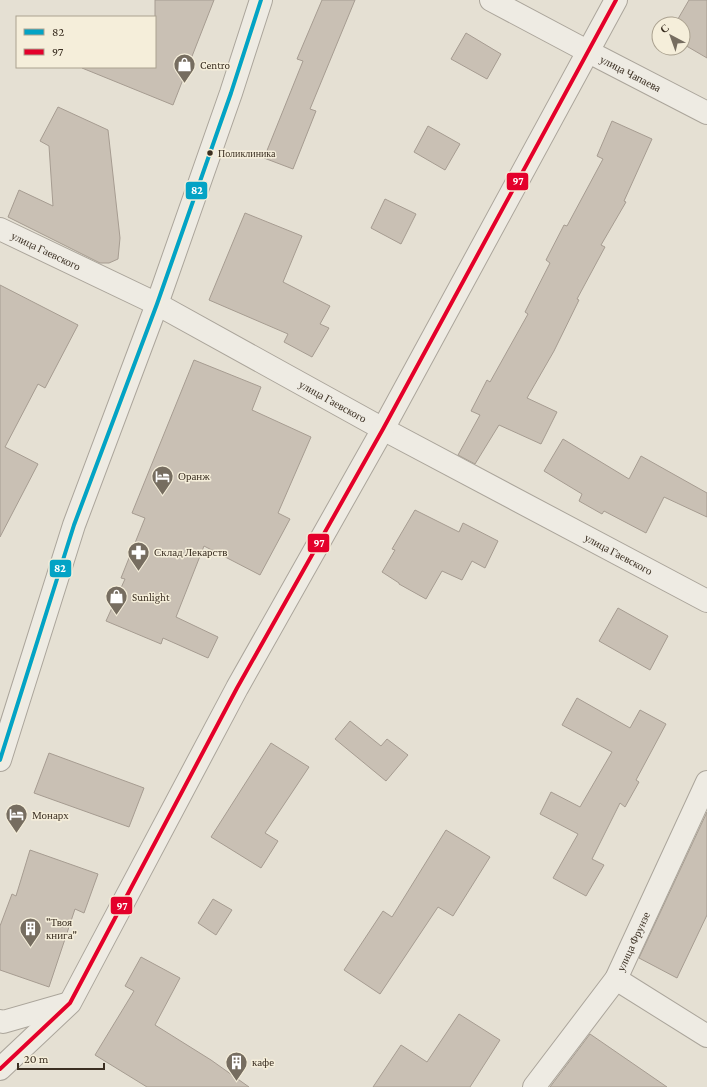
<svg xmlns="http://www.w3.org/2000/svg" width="707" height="1087" font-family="'Crimson Pro',serif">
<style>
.building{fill:#c9c0b4;stroke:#a69c91}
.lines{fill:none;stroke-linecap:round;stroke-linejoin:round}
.minor-casing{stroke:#aba59b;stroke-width:24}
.tertiary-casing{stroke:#aba59b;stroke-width:24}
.minor{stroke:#eeebe3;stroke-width:22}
.tertiary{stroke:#eeebe3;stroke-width:22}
.bus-1-casing{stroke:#f5eeda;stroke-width:7}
.bus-2-casing{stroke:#f5eeda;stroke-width:7}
.bus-1{stroke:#03a3c5;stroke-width:4}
.bus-2{stroke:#e4002b;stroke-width:4}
.bus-dot{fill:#3b2f22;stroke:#f5eeda;stroke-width:1.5}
.labels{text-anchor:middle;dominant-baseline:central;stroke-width:3;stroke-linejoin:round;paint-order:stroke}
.bus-label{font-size:10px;fill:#3b2f22;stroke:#f5eeda;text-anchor:start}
.poi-label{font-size:11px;fill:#3b2f22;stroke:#f5eeda;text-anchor:start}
.street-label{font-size:11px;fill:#3b2f22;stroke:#f5eeda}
.line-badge{stroke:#f5eeda;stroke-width:1.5}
.badge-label{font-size:11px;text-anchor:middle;font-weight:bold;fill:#fff}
</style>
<rect width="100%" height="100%" fill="#e5e0d3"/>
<g class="building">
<polygon points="155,0 214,0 173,105 82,68 82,67 155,67"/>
<polygon points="322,0 355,0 310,109 316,111 293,169 264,158 303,61 297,59"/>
<polygon points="689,0 707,0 707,58 683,44 683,24 675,24"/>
<polygon points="466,33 501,54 487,79 451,59"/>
<polygon points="58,107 108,130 120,238 118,259 109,263 100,263 8,217 19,190 53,206 49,146 40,141"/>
<polygon points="612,121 652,139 624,201 626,202 601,245 605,247 577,299 579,300 554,351 527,398 557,412 541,444 499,425 475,464 458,455 480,415 471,411 487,380 490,382 528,314 525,312 550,263 546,260 564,225 567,226 603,159 597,156"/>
<polygon points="428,126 460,144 445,170 414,152"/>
<polygon points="385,199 416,214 401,244 371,228"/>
<polygon points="245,213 302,236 283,282 330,306 320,324 329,328 312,357 284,342 288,334 209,300"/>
<polygon points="0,285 78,325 45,388 38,384 5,447 38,464 0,537"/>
<polygon points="194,360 261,387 252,410 311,437 278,513 290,519 260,575 204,546 176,617 218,637 208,658 163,638 161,644 106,621 125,579 121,578 145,518 132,513"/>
<polygon points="563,439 629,479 641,456 707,493 707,517 664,497 646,533 604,511 602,514 579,501 582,494 544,471"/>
<polygon points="415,510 459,532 463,523 498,541 485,568 472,561 462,580 442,571 426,599 399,584 399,583 382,572 395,550 392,549"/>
<polygon points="618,608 668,636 650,670 599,641"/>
<polygon points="577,698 630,728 640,710 666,724 636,780 639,782 625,807 620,803 592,859 604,865 586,896 553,878 578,834 540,814 551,792 580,807 612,752 562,725"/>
<polygon points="350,721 381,746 387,739 408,755 386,781 335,739"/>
<polygon points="271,743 309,767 265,833 278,841 261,868 211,837"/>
<polygon points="49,753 144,788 129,827 34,793"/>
<polygon points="707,812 707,915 677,978 639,958"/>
<polygon points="446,830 490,857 453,916 438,907 380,994 344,970 383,911 392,917"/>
<polygon points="30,850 98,874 84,913 75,909 49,987 0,970 0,926 12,894 16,896"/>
<polygon points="213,899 232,910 216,935 198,923"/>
<polygon points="141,957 180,978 155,1025 211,1060 249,1087 147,1087 95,1055 134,991 125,986"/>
<polygon points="459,1014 500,1040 470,1087 373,1087 401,1045 427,1062"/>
<polygon points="590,1034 667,1087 550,1087"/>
</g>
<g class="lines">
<defs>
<g id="minor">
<polyline points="491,0 587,51"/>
<path id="s1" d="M0,229L157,304L383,429L707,601"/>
<polyline points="616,979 707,1036"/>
<path id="s2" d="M534,1087L616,979L707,782"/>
</g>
<g id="tertiary">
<path id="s3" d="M587,51L707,113"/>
<polyline points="0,760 74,525 157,304 231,93 261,0"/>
<polyline points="0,1021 3,1022 66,1004"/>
<polyline points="0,1069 70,1003 237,688 383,429 616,0"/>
</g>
</defs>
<use href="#minor" class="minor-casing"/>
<use href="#tertiary" class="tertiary-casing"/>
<use href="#minor" class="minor"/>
<use href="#tertiary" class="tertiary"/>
<defs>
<polyline id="bus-1" points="0,760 74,525 157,304 231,93 261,0"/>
<polyline id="bus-2" points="0,1069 70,1003 237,688 383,429 616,0"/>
</defs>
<use href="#bus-1" class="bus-1-casing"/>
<use href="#bus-2" class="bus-2-casing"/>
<use href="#bus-1" class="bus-1"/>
<use href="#bus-2" class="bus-2"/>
</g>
<defs>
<symbol id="shop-pin" viewBox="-11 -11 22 30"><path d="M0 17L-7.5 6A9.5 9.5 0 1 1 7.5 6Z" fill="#766d60" stroke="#f5eeda"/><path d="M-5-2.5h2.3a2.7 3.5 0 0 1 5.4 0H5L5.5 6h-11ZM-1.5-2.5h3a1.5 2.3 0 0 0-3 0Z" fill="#fff"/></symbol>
<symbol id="hotel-pin" viewBox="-11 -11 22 30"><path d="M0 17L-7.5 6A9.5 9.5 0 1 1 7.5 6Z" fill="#766d60" stroke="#f5eeda"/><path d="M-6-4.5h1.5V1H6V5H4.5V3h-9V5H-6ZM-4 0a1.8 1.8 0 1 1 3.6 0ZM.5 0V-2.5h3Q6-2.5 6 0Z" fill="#fff"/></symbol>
<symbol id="pharmacy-pin" viewBox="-11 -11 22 30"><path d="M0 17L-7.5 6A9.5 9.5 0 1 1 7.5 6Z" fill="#766d60" stroke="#f5eeda"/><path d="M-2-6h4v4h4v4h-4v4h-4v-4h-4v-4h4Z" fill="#fff"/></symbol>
<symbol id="building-pin" viewBox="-11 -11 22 30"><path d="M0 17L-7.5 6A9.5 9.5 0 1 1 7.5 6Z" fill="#766d60" stroke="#f5eeda"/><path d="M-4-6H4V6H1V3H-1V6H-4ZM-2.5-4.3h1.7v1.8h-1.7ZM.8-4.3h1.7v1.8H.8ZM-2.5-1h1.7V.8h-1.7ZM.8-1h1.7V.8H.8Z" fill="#fff"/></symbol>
</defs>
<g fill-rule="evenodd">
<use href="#shop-pin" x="172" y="52" width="25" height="34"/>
<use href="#hotel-pin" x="150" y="464" width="25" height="34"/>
<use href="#pharmacy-pin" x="126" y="540" width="25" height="34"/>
<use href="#shop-pin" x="104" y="584" width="25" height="34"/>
<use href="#hotel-pin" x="4" y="802" width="25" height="34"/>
<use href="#building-pin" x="18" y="916" width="25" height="34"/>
<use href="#building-pin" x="224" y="1050" width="25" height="34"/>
</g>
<circle class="bus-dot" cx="210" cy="153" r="3.5"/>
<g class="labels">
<g class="bus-label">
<text x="218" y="153">Поликлиника</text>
</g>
<g class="poi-label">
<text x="200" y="65">Centro</text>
<text x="178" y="476">Оранж</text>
<text x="154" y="552">Склад Лекарств</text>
<text x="132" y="597">Sunlight</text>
<text x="32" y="815">Монарх</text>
<text x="46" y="922">"Твоя<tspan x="46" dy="13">книга"</tspan></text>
<text x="252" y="1062">кафе</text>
</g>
<g class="street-label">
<text stroke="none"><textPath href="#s3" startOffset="49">улица Чапаева</textPath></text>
<text stroke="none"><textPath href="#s1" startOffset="51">улица Гаевского</textPath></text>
<text stroke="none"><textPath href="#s1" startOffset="375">улица Гаевского</textPath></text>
<text stroke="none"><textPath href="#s1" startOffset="699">улица Гаевского</textPath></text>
<text stroke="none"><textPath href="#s2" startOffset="177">улица Фрунзе</textPath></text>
</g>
</g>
<g class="line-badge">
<rect x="506" y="172" width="23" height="19" rx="4" fill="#e4002b"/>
<rect x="185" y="181" width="23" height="19" rx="4" fill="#03a3c5"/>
<rect x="307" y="533" width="23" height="20" rx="4" fill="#e4002b"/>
<rect x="49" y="559" width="23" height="19" rx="4" fill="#03a3c5"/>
<rect x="110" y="896" width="23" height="19" rx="4" fill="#e4002b"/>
</g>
<g class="badge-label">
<text x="518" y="185">97</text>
<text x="197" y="194">82</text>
<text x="319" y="547">97</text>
<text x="60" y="572">82</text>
<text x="122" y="910">97</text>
</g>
<rect x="16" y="16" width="140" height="52" fill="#f5eeda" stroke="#aba290"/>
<rect x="24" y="29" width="20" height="6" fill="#03a3c5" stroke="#aba290"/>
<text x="52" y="36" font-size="12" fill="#3b2f22">82</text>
<rect x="24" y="49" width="20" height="6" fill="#e4002b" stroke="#aba290"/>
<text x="52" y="56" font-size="12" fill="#3b2f22">97</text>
<g transform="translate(671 36) rotate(319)"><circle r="19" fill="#f5eeda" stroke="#aba290"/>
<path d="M0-3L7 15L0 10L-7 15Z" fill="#766d60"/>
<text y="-6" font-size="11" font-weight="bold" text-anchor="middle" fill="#3b2f22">С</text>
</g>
<path d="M18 1063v6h86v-6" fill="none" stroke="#3b2f22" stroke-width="2"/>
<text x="24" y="1063" font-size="12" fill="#3b2f22" stroke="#f5eeda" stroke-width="3" paint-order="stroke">20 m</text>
</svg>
